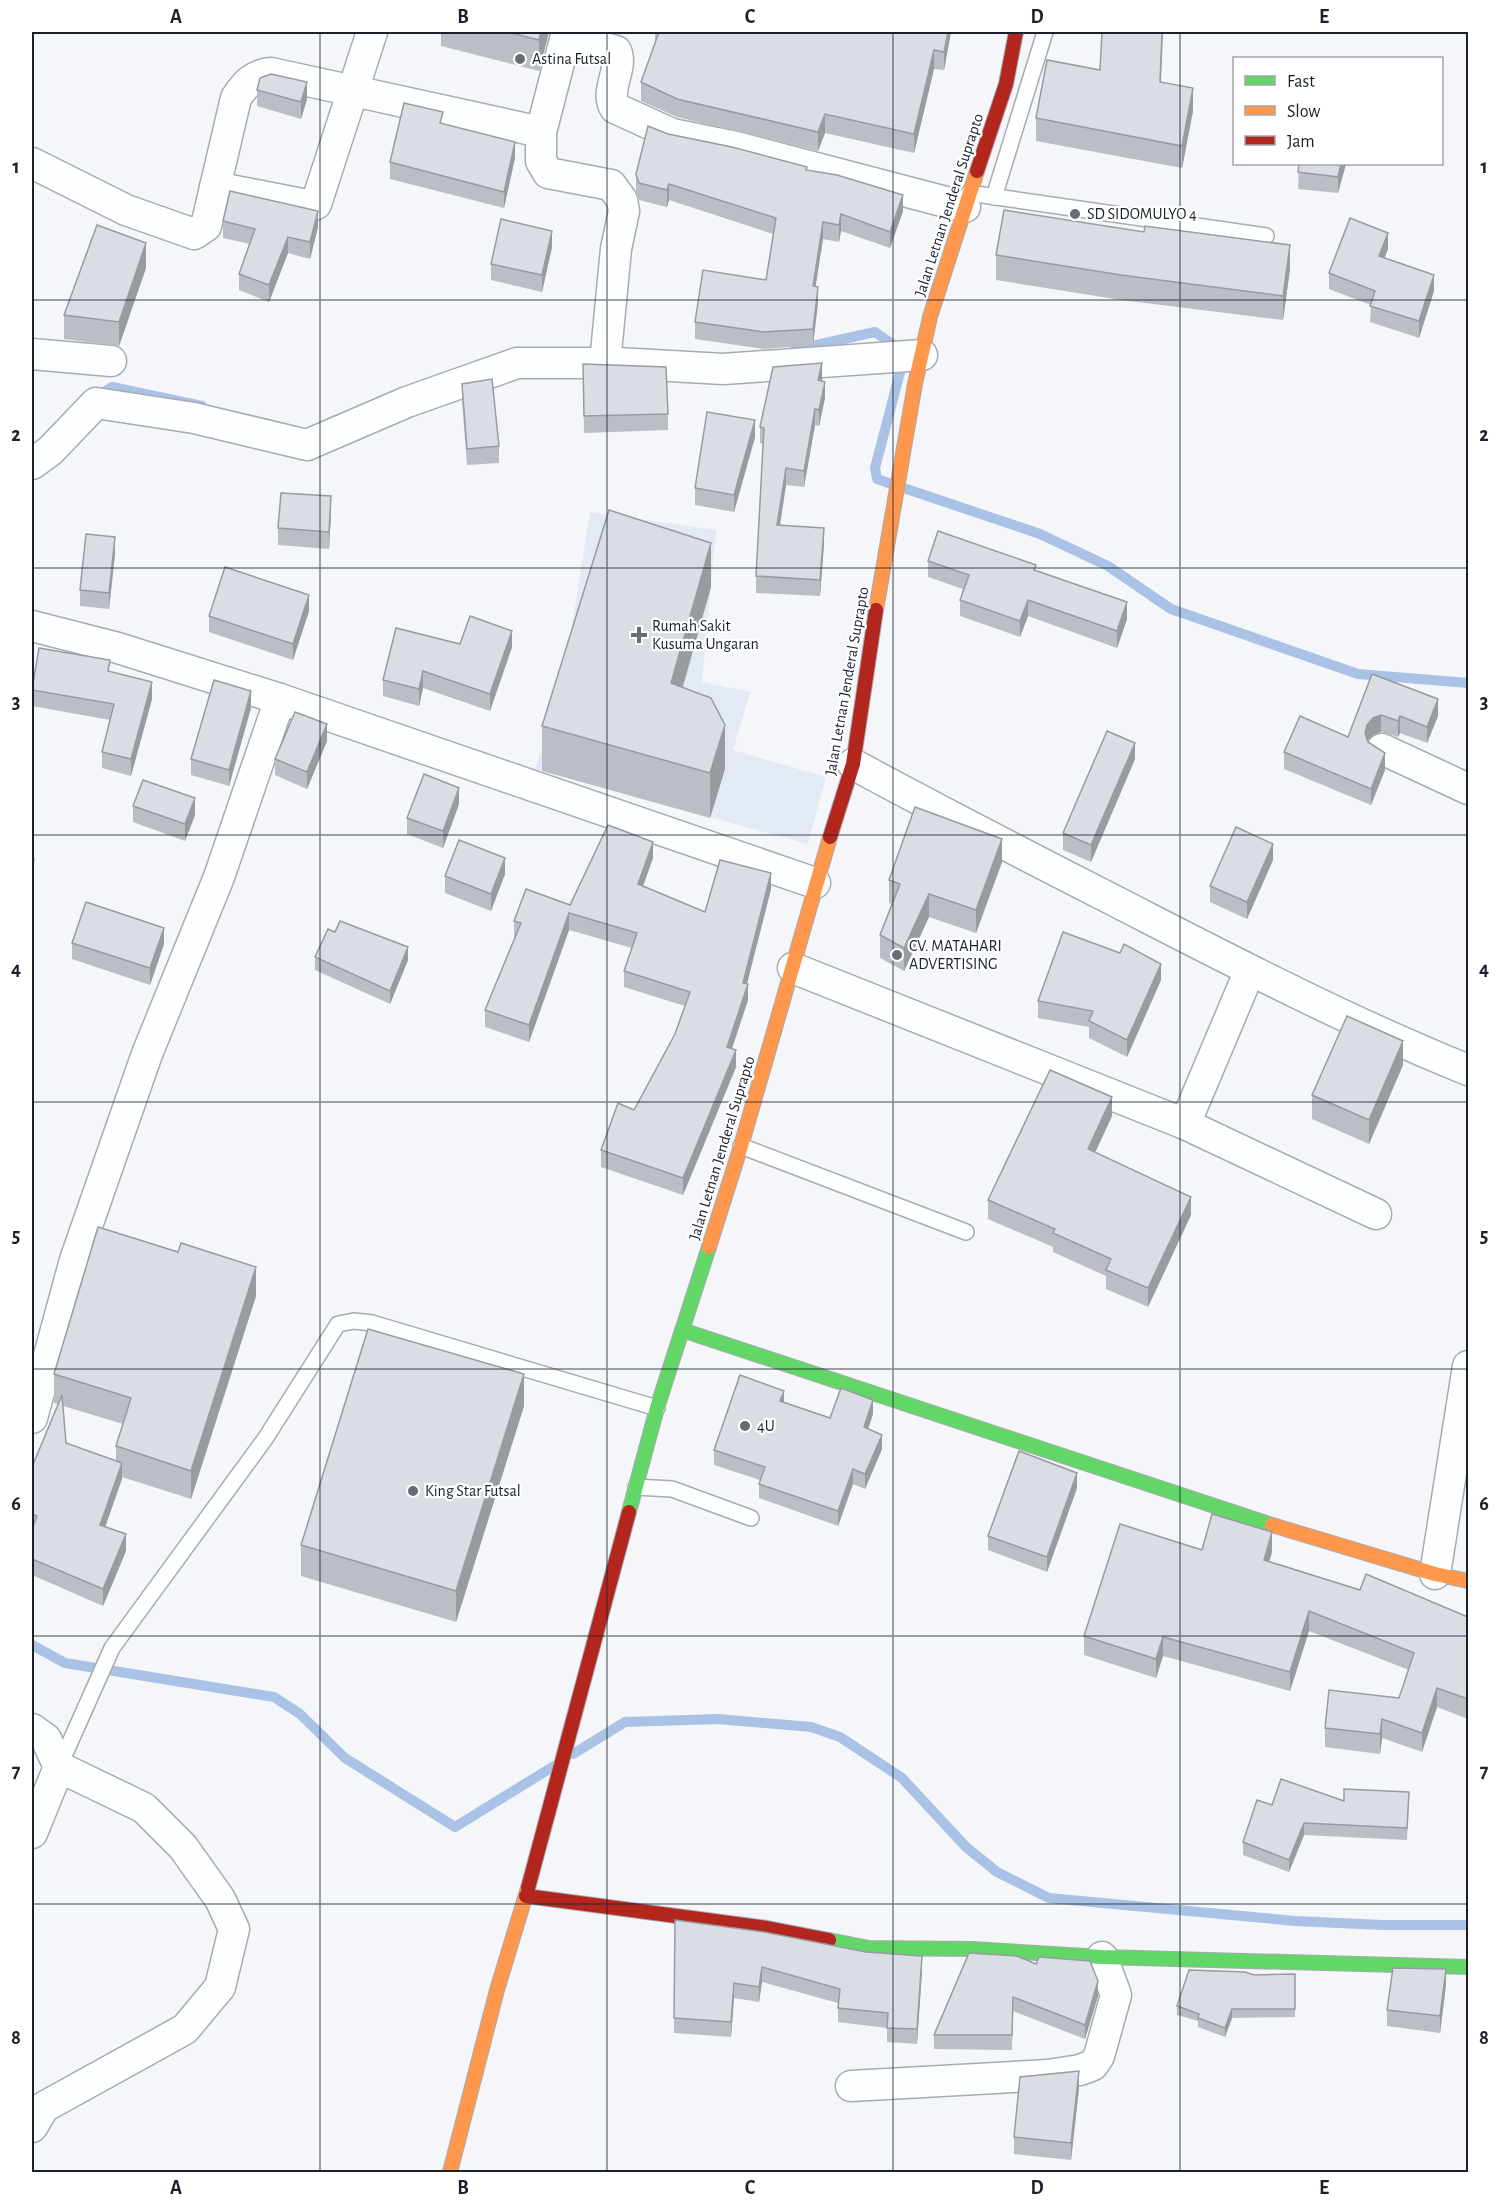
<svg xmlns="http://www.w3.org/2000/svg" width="1500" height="2204" font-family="'Alegreya Sans',sans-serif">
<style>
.built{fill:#e3eaf3}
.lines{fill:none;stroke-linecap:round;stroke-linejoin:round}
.stream{stroke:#a9c2e5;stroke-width:10}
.lane-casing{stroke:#a7abb2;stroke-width:18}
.street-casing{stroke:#a7abb2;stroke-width:33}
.fast-casing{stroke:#a7abb2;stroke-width:16}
.slow-casing{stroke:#a7abb2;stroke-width:16}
.jam-casing{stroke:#a7abb2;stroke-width:16}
.lane{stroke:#fdfefe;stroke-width:15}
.street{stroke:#fdfefe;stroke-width:30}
.fast{stroke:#63d668;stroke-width:14}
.slow{stroke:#ff974d;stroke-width:14}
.jam{stroke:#b3261e;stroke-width:14}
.wall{fill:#bbbfc5;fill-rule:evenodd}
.shaded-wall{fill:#989ba0}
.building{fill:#d9dee5;stroke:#989ba0;stroke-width:1.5}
.grid{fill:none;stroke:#1a212b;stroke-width:1.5;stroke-opacity:0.55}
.poi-dot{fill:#666c73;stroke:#fff;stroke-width:2}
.labels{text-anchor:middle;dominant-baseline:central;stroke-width:4.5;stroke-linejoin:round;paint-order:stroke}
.poi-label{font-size:16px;fill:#1a212b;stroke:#fff;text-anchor:start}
.street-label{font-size:16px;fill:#1a212b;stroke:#fff}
.neatline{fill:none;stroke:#1a212b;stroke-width:2}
.grid-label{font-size:20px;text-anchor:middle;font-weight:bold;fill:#1a212b}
</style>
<rect width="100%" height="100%" fill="#f4f6f9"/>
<polygon class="built" points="590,512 716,530 702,682 750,692 733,750 826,777 808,844 535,769 563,683"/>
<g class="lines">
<g class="stream">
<polyline points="794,350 875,332 905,353 875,468 877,479 1040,534 1108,566 1171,609 1358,674 1468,683"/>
<polyline points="96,397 112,387 202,406"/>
<polyline points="32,1645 65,1663 274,1697 300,1714 345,1758 455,1827 554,1766"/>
<polyline points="573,1754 625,1722 718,1719 811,1727 840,1737 902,1778 966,1847 997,1872 1049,1898 1295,1921 1383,1925 1468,1925"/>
</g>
<defs>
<g id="lane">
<polyline points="969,193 1266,236"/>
<polyline points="994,197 1045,32"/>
<polyline points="741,1146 966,1232"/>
<polyline points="636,1487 672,1489 751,1518"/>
<polyline points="59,1767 112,1648 265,1439 338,1324 354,1321 372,1323 657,1408"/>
</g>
<g id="street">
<polyline points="567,32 541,132 541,161 548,173 611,185 622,200 624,211 616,249 605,363"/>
<path d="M566,38L616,51C624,68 604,91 615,108L672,134L736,147L965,207"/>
<path d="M32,163L126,210L194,234L206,226L236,98C246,83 253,75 271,73L541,132"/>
<polyline points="215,187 312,206 316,204 372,32"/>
<polyline points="32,354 111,361"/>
<polyline points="32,464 50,451 96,403 194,418 307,445 407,402 517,363 618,363 723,369 922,355"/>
<polyline points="32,626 118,648 280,699 815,883"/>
<polyline points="1382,749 1468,789"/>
<path d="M853,764C950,817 1049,867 1148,918C1253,972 1359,1026 1468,1070"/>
<polyline points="793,968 1185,1124 1250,970"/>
<polyline points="1185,1124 1376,1214"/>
<polyline points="32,1418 75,1260 147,1054 219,877 280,699"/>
<polyline points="1435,1574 1468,1366"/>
<polyline points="32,1729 46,1739 59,1767 144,1808 183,1847 220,1899 234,1929 220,1987 185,2029 44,2107 32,2127"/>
<polyline points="32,1833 59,1767"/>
<polyline points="851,2086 1048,2075 1080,2070 1093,2065 1099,2056 1116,1995 1102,1957"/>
</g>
<g id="fast">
<polyline points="682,1330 1272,1525"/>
<polyline points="629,1512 657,1408 709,1247"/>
<polyline points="829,1940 869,1948 973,1949 1102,1957 1468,1967"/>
</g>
<g id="slow">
<polyline points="876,610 915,384 930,317 977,171"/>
<polyline points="709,1247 741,1146 830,837"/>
<polyline points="1272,1525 1435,1574 1468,1581"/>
<polyline points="450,2172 497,1990 528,1888"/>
</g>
<g id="jam">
<polyline points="977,171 1006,84 1016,32"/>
<polyline points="830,837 853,764 876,610"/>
<polyline points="528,1888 629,1512"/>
<polyline points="526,1896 767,1928 829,1940"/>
</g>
</defs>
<use href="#lane" class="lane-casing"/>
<use href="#street" class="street-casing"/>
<use href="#fast" class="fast-casing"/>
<use href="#slow" class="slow-casing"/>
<use href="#jam" class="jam-casing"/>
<use href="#lane" class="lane"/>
<use href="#street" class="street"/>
<use href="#fast" class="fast"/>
<use href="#slow" class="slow"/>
<use href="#jam" class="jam"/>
</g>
<g class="wall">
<polygon points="441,32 549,32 539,71 441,46"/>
<polygon points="655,32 951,32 944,70 934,69 914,153 825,133 818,151 677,117 641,101 641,82 655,43"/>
<polygon points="1161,82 1193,111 1182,168 1036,141 1036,118"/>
<polygon points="257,90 307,99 301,119 257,106"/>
<polygon points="443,124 515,158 504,208 390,179 390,162"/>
<polygon points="668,134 807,170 903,211 890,248 841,231 839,242 823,239 815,286 818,303 813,345 764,349 695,339 695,322 766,280 773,234 669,200 667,207 639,200 636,191 636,174"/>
<polygon points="1299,164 1346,164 1338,193 1298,189"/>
<polygon points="223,221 318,227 310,259 288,253 269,302 239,290 239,274 250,244 223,238"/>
<polygon points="552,247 542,292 491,280 491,264"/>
<polygon points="1388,249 1384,258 1434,291 1419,338 1370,322 1371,305 1329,289 1329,273"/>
<polygon points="996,255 1290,269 1283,320 1121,300 996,280"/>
<polygon points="146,268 119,346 64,339 64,315"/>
<polygon points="822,379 825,398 819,426 815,425 804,487 786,485 780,526 824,544 820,596 756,593 756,576 763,444 760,443 760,427"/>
<polygon points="583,380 668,414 668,430 584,433"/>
<polygon points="462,384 499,446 499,463 467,465 462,401"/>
<polygon points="755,437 734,512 695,505 695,488"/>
<polygon points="331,513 329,549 278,545 278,528"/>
<polygon points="115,554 109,609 80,606 80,590"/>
<polygon points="928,561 1036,570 1127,619 1117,648 1028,616 1020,637 960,616 960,600 963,589 928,577"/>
<polygon points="711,587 683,687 725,769 710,818 542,771 542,726"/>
<polygon points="309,611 293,660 209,632 209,616"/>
<polygon points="512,647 490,711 423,688 419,706 383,696 383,680"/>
<polygon points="110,671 152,699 131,776 102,768 102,752 110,720 32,706 32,690"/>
<polygon points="1372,674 1438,716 1427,743 1400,733 1398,737 1381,732 1373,735 1367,741 1385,770 1371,805 1284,769 1284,752 1348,737"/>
<polygon points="251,708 229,786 191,775 191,759"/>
<polygon points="327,741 307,789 275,775 275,759"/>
<polygon points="1135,759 1091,862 1063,850 1063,833"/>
<polygon points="459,804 443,848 407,834 407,818"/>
<polygon points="133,806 195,815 185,841 133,822"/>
<polygon points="653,858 643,886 705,912 771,889 747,984 748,1000 732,1049 736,1067 683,1195 601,1167 601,1150 634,1110 675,1034 685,1006 624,987 624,971 632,948 569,930 529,1042 485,1027 485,1010 515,937 514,937 514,921 570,905"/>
<polygon points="1273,860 1247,919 1210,902 1210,886"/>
<polygon points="1002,862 976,933 929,917 904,971 880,958 880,935 892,904 889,903 889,880"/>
<polygon points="505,874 491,911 445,893 445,876"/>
<polygon points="72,943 164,944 150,985 72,959"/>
<polygon points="315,957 408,960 390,1004 315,970"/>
<polygon points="1161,980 1127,1057 1089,1038 1089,1027 1038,1018 1038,1001"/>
<polygon points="1403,1065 1369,1144 1312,1119 1312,1095"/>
<polygon points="1112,1116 1095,1152 1191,1215 1148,1307 1106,1289 1106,1276 1053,1252 1053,1247 988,1219 988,1200"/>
<path d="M256,1296L191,1499L122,1477L105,1527L126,1551L103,1606L32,1575V1467L58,1404L54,1403V1374ZM63,1406L123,1424L116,1446V1461L66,1443Z"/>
<polygon points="784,1402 830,1418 873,1414 868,1429 882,1449 865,1489 853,1484 838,1526 759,1498 759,1484 760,1480 714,1465 714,1450"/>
<polygon points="524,1406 456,1622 301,1576 301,1545"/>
<polygon points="1077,1488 1047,1572 988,1550 988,1536"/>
<polygon points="1202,1550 1272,1552 1269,1562 1360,1590 1468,1617 1468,1719 1437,1707 1422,1752 1382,1738 1380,1754 1325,1747 1325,1728 1399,1698 1409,1670 1309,1631 1290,1691 1163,1656 1156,1678 1084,1655 1084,1636"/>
<polygon points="1344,1801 1409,1804 1407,1840 1304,1835 1289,1872 1243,1855 1243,1842 1272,1805"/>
<polygon points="675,1920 922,1971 917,2044 887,2042 887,2028 838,2022 838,2003 762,1982 759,2002 734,1998 731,2037 674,2033"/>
<polygon points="969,1953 1098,1996 1085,2039 1013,2011 1012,2050 934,2049 934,2035"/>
<polygon points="1295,1974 1295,2017 1232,2018 1225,2037 1198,2027 1198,2021 1177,2015 1177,2006 1254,1975"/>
<polygon points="1446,1985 1440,2033 1387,2026 1387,2010"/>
<polygon points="1079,2088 1071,2160 1014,2154 1014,2137"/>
</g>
<g class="shaded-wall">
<polygon points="541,32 549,32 539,71 539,40"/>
<polygon points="948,32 951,32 944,70 944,52"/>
<polygon points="1162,32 1163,32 1160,104 1160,82"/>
<polygon points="934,50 934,69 914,153 914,134"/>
<polygon points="307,82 307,99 301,119 301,102"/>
<polygon points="1193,88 1193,111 1182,168 1182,146"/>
<polygon points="825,114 825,133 818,151 818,132"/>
<polygon points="515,142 515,158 504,208 504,192"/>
<polygon points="1341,164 1346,164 1338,193 1338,177"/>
<polygon points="669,184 669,200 667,207 667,190"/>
<polygon points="903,195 903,211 890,248 890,232"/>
<polygon points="318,211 318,227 310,259 310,242"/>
<polygon points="841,214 841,231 839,242 839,225"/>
<polygon points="823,222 823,239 813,303 813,286"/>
<polygon points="552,231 552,247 542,292 542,275"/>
<polygon points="1388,233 1388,249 1379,273 1379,256"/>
<polygon points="288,237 288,253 269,302 269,285"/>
<polygon points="146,243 146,268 119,346 119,322"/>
<polygon points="1290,245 1290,269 1283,320 1283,296"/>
<polygon points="1434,275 1434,291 1419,338 1419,321"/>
<polygon points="818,287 818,303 813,345 813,329"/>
<polygon points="822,363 822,379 818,397 818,380"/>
<polygon points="825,382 825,398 819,426 819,410"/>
<polygon points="815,409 815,425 804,487 804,471"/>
<polygon points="755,420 755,437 734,512 734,495"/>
<polygon points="786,468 786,485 777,542 777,525"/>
<polygon points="331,496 331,513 329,549 329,532"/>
<polygon points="824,528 824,544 820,596 820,580"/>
<polygon points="115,537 115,554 109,609 109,593"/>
<polygon points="711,543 711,587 671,727 671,683"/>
<polygon points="309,595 309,611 293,660 293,644"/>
<polygon points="1028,600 1028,616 1020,637 1020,621"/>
<polygon points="1127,602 1127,619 1117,648 1117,631"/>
<polygon points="512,631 512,647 490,711 490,694"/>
<polygon points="423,671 423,688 419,706 419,689"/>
<polygon points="152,682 152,699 131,776 131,759"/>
<polygon points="251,691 251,708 229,786 229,770"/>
<polygon points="1438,699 1438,716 1427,743 1427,727"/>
<polygon points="1381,715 1381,732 1373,735 1367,741 1365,733 1367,725 1373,718"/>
<polygon points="1400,716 1400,733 1398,737 1398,721"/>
<polygon points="327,724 327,741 307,789 307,772"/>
<polygon points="725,725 725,769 710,818 710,773"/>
<polygon points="1135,743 1135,759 1091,862 1091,845"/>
<polygon points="1385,753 1385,770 1371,805 1371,789"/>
<polygon points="459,788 459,804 443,848 443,831"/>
<polygon points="195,798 195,815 185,841 185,824"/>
<polygon points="1002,839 1002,862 976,933 976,910"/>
<polygon points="653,842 653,858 638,900 638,884"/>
<polygon points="1273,844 1273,860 1247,919 1247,902"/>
<polygon points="505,858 505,874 491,911 491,894"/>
<polygon points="34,859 34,876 32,884 32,867"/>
<polygon points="771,873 771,889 743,999 743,983"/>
<polygon points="929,894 929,917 904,971 904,948"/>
<polygon points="569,913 569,930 529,1042 529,1025"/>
<polygon points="164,928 164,944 150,985 150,968"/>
<polygon points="408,947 408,960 390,1004 390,991"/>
<polygon points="1161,964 1161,980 1127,1057 1127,1040"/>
<polygon points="748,984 748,1000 727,1063 727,1047"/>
<polygon points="1403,1041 1403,1065 1369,1144 1369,1120"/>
<polygon points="736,1050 736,1067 683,1195 683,1178"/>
<polygon points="1112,1097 1112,1116 1088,1168 1088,1149"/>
<polygon points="1191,1197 1191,1215 1148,1307 1148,1288"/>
<polygon points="256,1267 256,1296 191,1499 191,1471"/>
<polygon points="524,1374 524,1406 456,1622 456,1591"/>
<polygon points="784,1391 784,1405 780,1401"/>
<polygon points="873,1400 873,1414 864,1441 864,1427"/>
<polygon points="882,1435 882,1449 865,1489 865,1474"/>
<polygon points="122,1463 122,1479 100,1542 100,1525"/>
<polygon points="853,1469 853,1484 838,1526 838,1511"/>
<polygon points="1077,1473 1077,1488 1047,1572 1047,1557"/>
<polygon points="1272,1532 1272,1552 1264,1579 1264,1560"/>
<polygon points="126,1534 126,1551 103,1606 103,1589"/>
<polygon points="1309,1611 1309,1631 1290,1691 1290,1672"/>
<polygon points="1163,1637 1163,1656 1156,1678 1156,1659"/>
<polygon points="1437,1688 1437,1707 1422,1752 1422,1733"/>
<polygon points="1382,1719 1382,1738 1380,1754 1380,1734"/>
<polygon points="1304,1823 1304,1835 1289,1872 1289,1860"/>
<polygon points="922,1956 922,1971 917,2044 917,2029"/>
<polygon points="762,1967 762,1982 759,2002 759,1987"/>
<polygon points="1446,1969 1446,1985 1440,2033 1440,2016"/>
<polygon points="1098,1981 1098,1996 1085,2039 1085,2025"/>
<polygon points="734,1983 734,1998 731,2037 731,2022"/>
<polygon points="1232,2009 1232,2018 1225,2037 1225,2028"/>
<polygon points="1079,2071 1079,2088 1071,2160 1071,2143"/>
</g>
<g class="building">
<polygon points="507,32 541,32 539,40"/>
<polygon points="659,32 948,32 944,52 934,50 914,134 825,114 818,132 677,99 641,82"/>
<polygon points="1102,32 1162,32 1160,82 1193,88 1182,146 1036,118 1047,60 1100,70"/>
<polygon points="271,74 307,82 301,102 257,90 260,78"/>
<polygon points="404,103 443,112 440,123 515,142 504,192 390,162"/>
<polygon points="648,126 668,134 732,147 807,167 806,170 837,175 903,195 890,232 841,214 839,225 823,222 813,286 818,287 813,329 764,332 695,322 703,270 766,280 776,218 669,184 667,190 639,183 636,174"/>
<polygon points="1299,164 1341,164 1338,177 1298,172"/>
<polygon points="230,191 318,211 310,242 288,237 269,285 239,274 255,229 223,221"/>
<polygon points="1004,210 1144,232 1145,226 1290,245 1283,296 1121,275 996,255"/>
<polygon points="1350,218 1388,233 1379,256 1434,275 1419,321 1370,306 1375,291 1329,273"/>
<polygon points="501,219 552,231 542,275 491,264"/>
<polygon points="97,225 146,243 119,322 64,315"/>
<polygon points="822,363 818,380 825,382 819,410 815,409 804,471 786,468 777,525 824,528 820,580 756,576 764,428 760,427 773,367"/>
<polygon points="583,364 666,367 668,414 584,416"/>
<polygon points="492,379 499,446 467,449 462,384"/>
<polygon points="707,412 755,420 734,495 695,488"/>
<polygon points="281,493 331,496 329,532 278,528"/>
<polygon points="609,510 711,543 671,683 711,698 725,725 710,773 542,726"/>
<polygon points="938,531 1036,565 1034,570 1127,602 1117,631 1028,600 1020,621 960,600 969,575 928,561"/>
<polygon points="86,534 115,537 109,593 80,590"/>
<polygon points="225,567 309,595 293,644 209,616"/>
<polygon points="470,616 512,631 490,694 423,671 419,689 383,680 396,628 460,644"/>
<polygon points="39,648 110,660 108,671 152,682 131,759 102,752 114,704 32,690"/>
<polygon points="1372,674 1438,699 1427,727 1400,716 1398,721 1381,715 1373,718 1367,725 1365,733 1368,742 1385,753 1371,789 1284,752 1300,716 1348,737"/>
<polygon points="214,680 251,691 229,770 191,759"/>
<polygon points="295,712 327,724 307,772 275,759"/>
<polygon points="1107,731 1135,743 1091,845 1063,833"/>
<polygon points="424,774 459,788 443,831 407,818"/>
<polygon points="143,780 195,798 185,824 133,806"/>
<polygon points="915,807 1002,839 976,910 929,894 904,948 880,935 900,884 889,880"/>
<polygon points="608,825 653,842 638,884 705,912 720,860 771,873 743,983 748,984 727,1047 736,1050 683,1178 601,1150 618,1103 634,1110 675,1034 690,992 624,971 637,933 569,913 529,1025 485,1010 521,923 514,921 526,889 570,905"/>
<polygon points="1236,827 1273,844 1247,902 1210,886"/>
<polygon points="459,840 505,858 491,894 445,876"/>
<polygon points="32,858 34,859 32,867"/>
<polygon points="86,902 164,928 150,968 72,943"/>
<polygon points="340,921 408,947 390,991 315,957 328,929 335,932"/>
<polygon points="1063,932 1120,953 1124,944 1161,964 1127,1040 1089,1021 1093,1011 1038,1001"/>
<polygon points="1347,1016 1403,1041 1369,1120 1312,1095"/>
<polygon points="1050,1070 1112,1097 1088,1149 1191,1197 1148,1288 1106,1270 1111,1259 1053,1233 1055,1229 988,1200"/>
<polygon points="98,1227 178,1252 181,1243 256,1267 191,1471 116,1446 131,1398 54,1374"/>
<polygon points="368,1329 524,1374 456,1591 301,1545"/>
<polygon points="740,1375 784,1391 780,1401 830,1418 841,1388 873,1400 864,1427 882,1435 865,1474 853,1469 838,1511 759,1484 765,1467 714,1450"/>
<polygon points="62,1395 66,1443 122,1463 100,1525 126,1534 103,1589 32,1559 32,1529 37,1516 32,1514 32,1467"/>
<polygon points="1019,1451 1077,1473 1047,1557 988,1536"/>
<polygon points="1212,1514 1272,1532 1264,1560 1360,1590 1366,1574 1468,1617 1468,1699 1437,1688 1422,1733 1382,1719 1380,1734 1325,1728 1329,1690 1399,1698 1414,1653 1309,1611 1290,1672 1163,1637 1156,1659 1084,1636 1120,1524 1202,1550"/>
<polygon points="1281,1779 1344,1801 1344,1789 1409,1792 1407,1828 1304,1823 1289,1860 1243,1842 1257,1800 1272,1805"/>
<polygon points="675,1920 764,1932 866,1952 922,1956 917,2029 887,2028 888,2013 838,2008 840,1989 762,1967 759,1987 734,1983 731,2022 674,2018"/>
<polygon points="969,1953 1017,1956 1036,1964 1039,1957 1090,1961 1098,1981 1085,2025 1013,1997 1012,2035 934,2035"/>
<polygon points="1393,1968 1446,1969 1440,2016 1387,2010"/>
<polygon points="1189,1970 1245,1972 1254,1975 1295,1974 1295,2009 1232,2009 1225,2028 1198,2018 1199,2014 1177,2006"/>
<polygon points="1079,2071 1071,2143 1014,2137 1020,2077"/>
</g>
<path class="grid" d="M320,32V2172M607,32V2172M893,32V2172M1180,32V2172M32,300H1468M32,568H1468M32,835H1468M32,1102H1468M32,1369H1468M32,1636H1468M32,1904H1468"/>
<g class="poi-dot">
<circle cx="520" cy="59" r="6"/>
<circle cx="1075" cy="214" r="6"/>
<path d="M636 626h6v6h6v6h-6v6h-6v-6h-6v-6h6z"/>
<circle cx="897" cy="955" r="6"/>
<circle cx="745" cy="1426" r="6"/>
<circle cx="413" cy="1491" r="6"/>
</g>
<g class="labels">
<g class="poi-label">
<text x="532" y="59">Astina Futsal</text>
<text x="1087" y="214">SD SIDOMULYO 4</text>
<text x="652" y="626">Rumah Sakit<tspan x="652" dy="18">Kusuma Ungaran</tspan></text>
<text x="909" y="946">CV. MATAHARI<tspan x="909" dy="18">ADVERTISING</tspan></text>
<text x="757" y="1426">4U</text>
<text x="425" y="1491">King Star Futsal</text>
</g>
<g class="street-label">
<text transform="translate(949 205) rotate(-72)">Jalan Letnan Jenderal Suprapto</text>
<text transform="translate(847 681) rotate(-80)">Jalan Letnan Jenderal Suprapto</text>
<text transform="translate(722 1148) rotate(-73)">Jalan Letnan Jenderal Suprapto</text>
</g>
</g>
<rect width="1500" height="2204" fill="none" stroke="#ffffff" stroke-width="66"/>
<rect x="1233" y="57" width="210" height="108" fill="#ffffff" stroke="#a3a6aa" stroke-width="1.5"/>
<rect x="1245" y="76" width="30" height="9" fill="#63d668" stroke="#a3a6aa" stroke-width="1.5"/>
<text x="1287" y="87" font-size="18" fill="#1a212b">Fast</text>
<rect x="1245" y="106" width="30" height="9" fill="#ff974d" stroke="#a3a6aa" stroke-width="1.5"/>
<text x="1287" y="117" font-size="18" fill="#1a212b">Slow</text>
<rect x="1245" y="136" width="30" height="9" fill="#b3261e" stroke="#a3a6aa" stroke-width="1.5"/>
<text x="1287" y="147" font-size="18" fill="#1a212b">Jam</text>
<rect x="33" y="33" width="1434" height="2138" class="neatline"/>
<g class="grid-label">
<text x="176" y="23">A</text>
<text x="463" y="23">B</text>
<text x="750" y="23">C</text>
<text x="1037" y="23">D</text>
<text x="1324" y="23">E</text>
<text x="16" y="173">1</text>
<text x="1484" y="173">1</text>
<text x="16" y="441">2</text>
<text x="1484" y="441">2</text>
<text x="16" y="708">3</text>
<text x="1484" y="708">3</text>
<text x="16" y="975">4</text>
<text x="1484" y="975">4</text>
<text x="16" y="1242">5</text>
<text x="1484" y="1242">5</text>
<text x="16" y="1510">6</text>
<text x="1484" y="1510">6</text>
<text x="16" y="1777">7</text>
<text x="1484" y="1777">7</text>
<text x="16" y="2044">8</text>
<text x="1484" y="2044">8</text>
<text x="176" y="2194">A</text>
<text x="463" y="2194">B</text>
<text x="750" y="2194">C</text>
<text x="1037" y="2194">D</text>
<text x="1324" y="2194">E</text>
</g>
</svg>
